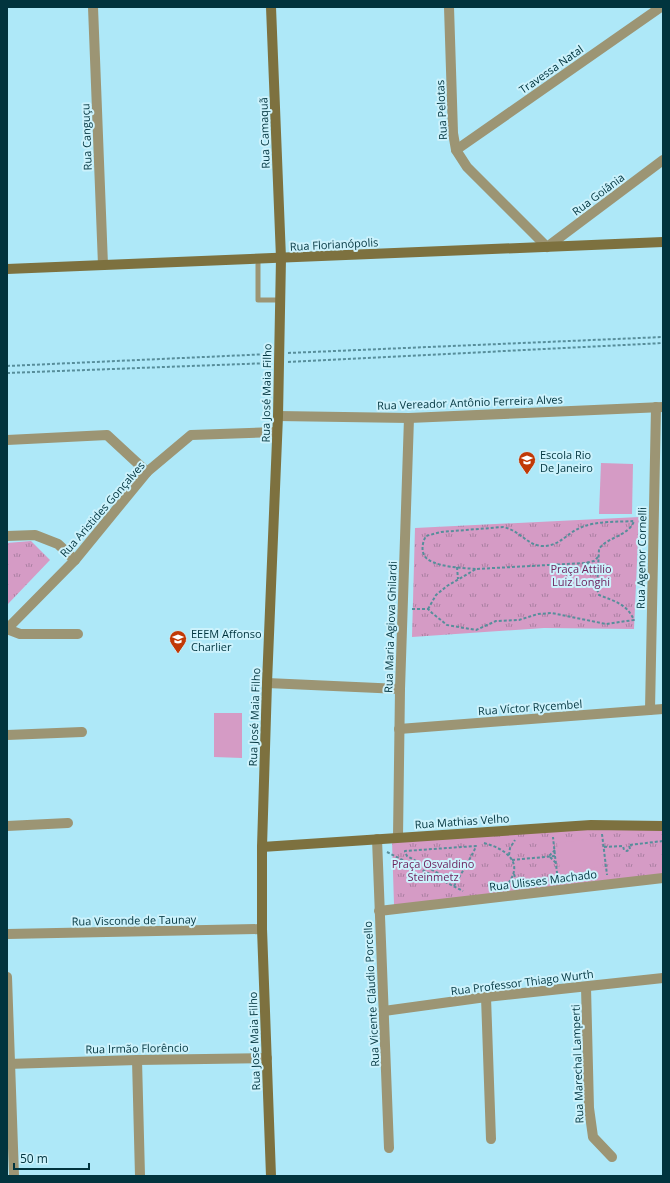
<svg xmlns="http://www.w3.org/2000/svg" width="670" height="1183" font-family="'Open Sans',sans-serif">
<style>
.park{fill:url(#park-tufts)}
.pitch{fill:#d59bc5}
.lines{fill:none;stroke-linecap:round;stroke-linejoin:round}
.path{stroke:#578e9b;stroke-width:2;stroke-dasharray:3 2;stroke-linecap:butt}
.lane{stroke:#9c9574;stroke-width:5}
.street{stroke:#9c9574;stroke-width:10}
.secondary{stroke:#7d713f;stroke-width:10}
.labels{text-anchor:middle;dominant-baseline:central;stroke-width:4;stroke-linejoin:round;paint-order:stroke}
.street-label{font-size:11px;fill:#01343e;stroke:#ccf2fc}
.poi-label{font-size:11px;fill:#01343e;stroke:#ccf2fc;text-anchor:start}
.park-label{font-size:11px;fill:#6d245e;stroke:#ccf2fc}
</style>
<defs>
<pattern id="park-tufts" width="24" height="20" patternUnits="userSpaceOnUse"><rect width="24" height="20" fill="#d59bc5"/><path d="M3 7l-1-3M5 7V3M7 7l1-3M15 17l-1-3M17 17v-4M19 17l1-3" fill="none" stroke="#aa7fa1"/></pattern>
</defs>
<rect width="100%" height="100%" fill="#aee8f8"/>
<g class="park">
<polygon points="639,517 634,629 544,628 412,637 415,528"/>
<polygon points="31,541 50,560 7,605 7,543"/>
<polygon points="590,827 663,827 663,875 394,905 392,841"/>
</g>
<g class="pitch">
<polygon points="601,463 633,464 632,514 599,514"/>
<polygon points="214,713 242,713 242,758 214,757"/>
<polygon points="599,838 603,867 560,872 557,843"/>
</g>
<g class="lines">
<g class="path">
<polyline points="288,353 663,337"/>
<polyline points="288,362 663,343"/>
<polyline points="7,366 270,354"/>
<polyline points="7,373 270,363"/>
<polyline points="586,563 598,569"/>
<polyline points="457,567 458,579"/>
<path d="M412,609H428L432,613L447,625L476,630L496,621L519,620L538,614L552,613L606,624L634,620C627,604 614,601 599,595L597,589L599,549C607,537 629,536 634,521C619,522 596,521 582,527C566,533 560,547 541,546C526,544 519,530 503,527L441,532L426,536C423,541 421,549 424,555C430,567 463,568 476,569"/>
<polyline points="428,609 436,595 447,586 476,569 585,563 594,561 598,557"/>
<polyline points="602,834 607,875"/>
<path d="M484,843C506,849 526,863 506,886"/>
<polyline points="604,847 623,846 624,850 627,851 630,849 629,845 663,841"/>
<polyline points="555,850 549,856 556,863"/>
<polyline points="387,852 463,891"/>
<polyline points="509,855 510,848 515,840"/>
<polyline points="555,856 558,881"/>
<polyline points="512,860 555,856 553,837"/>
<polyline points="514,874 516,880 522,884"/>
<path d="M454,886C458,879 475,851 476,846L405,851V852L407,856L456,883"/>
</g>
<polyline class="lane" points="258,259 258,300 280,300"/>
<g class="street">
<polyline points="93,7 103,265"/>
<polyline points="449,7 453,133 456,150 467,167 547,247 663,160"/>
<polyline points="456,150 661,7"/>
<polyline points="278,416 409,418 663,407"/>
<polyline points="7,440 107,435 147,472"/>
<polyline points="7,536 35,535 58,544 75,560"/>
<polyline points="7,629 75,560 147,472 191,435 277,432"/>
<polyline points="7,629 20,634 78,634"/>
<polyline points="267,683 400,689"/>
<polyline points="650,710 656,407"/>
<polyline points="399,729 663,709"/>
<polyline points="7,735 82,732"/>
<polyline points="7,826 68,823"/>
<polyline points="398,837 400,689 409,418"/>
<polyline points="377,839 389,1148"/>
<polyline points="379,911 663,878"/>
<polyline points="7,934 262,929"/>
<polyline points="7,977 14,1176"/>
<polyline points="586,987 589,1108 593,1137 612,1157"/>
<polyline points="486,997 491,1139"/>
<polyline points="384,1011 486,997 663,978"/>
<polyline points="137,1060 140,1176"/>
<polyline points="7,1064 137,1060 267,1058"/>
</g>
<g class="secondary">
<polyline points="7,269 663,242"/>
<polyline points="262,847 591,825 663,826"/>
<polyline points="271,1176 262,929 262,847 267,683 278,416 281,258 271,7"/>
</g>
</g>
<defs>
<symbol id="school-pin" viewBox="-11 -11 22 30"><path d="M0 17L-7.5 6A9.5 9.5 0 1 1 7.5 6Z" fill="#c13906" stroke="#ccf2fc"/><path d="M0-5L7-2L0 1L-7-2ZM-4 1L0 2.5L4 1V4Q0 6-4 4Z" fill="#fff"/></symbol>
</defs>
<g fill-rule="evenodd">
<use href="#school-pin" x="517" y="450" width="20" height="27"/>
<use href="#school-pin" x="168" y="629" width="20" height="27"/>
</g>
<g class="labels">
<g class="street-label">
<text transform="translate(551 69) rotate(-35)">Travessa Natal</text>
<text transform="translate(441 110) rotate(-93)">Rua Pelotas</text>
<text transform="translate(264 133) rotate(-92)">Rua Camaquã</text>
<text transform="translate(86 137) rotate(-92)">Rua Canguçu</text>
<text transform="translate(598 194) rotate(-37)">Rua Goiânia</text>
<text transform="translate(334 244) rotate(-3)">Rua Florianópolis</text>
<text transform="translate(266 393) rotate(-89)">Rua José Maia Filho</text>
<text transform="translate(470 402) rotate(-2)">Rua Vereador Antônio Ferreira Alves</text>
<text transform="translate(102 509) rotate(-49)">Rua Aristides Gonçalves</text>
<text transform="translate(641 558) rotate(-89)">Rua Agenor Cornelli</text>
<text transform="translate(390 627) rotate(-88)">Rua Maria Agiova Ghilardi</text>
<text transform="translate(530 707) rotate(-4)">Rua Víctor Rycembel</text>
<text transform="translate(254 717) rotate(-88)">Rua José Maia Filho</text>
<text transform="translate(462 821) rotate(-4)">Rua Mathias Velho</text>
<text transform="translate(543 880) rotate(-7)">Rua Ulisses Machado</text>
<text transform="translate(134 920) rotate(-1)">Rua Visconde de Taunay</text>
<text transform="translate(522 982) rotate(-7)">Rua Professor Thiago Wurth</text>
<text transform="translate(371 994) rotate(-93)">Rua Vicente Cláudio Porcello</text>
<text transform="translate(254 1041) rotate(-92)">Rua José Maia Filho</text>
<text transform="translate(137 1048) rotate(-1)">Rua Irmão Florêncio</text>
<text transform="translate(577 1064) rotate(-92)">Rua Marechal Lamperti</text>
</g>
<g class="poi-label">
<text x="540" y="454">Escola Rio<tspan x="540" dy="13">De Janeiro</tspan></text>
<text x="191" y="633">EEEM Affonso<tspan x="191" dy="13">Charlier</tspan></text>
</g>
<g class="park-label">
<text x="581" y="568">Praça Attilio<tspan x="581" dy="13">Luiz Longhi</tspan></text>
<text x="433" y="863">Praça Osvaldino<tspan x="433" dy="13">Steinmetz</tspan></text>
</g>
</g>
<rect width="670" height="1183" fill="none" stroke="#01343e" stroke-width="16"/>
<path d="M14 1163v6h75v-6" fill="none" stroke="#01343e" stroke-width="2"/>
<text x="20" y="1163" font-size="12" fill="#01343e" stroke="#ccf2fc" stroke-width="3" paint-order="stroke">50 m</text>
</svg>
